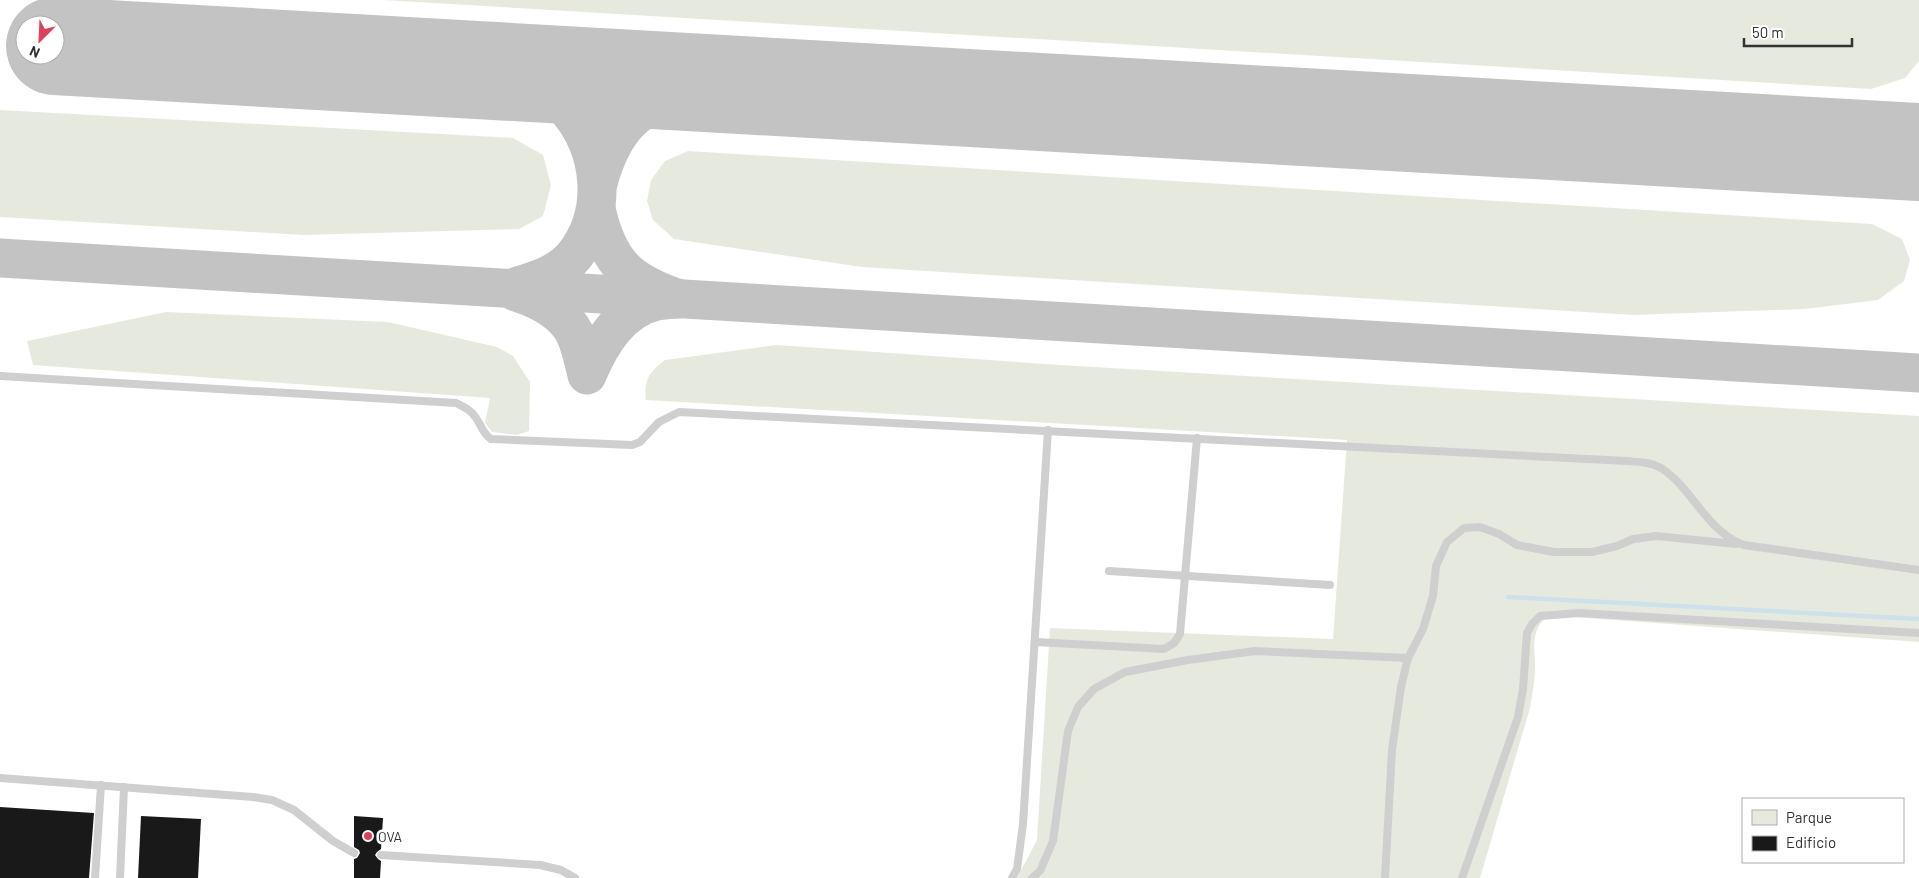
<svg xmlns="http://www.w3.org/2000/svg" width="1919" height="878" font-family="Barlow,sans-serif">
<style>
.green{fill:#e6eade}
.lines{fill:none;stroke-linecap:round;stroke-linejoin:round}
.stream{stroke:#cce1ea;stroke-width:4.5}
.taxiway{stroke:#c3c3c3;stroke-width:39}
.runway{stroke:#c3c3c3;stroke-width:98}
.building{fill:#191919}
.lane{stroke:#cfcfcf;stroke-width:8}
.poi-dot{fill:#db415a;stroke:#fff;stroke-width:2}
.labels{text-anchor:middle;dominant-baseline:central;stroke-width:5;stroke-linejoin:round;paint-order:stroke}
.poi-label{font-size:14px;fill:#323232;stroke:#fff;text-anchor:start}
</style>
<rect width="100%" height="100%" fill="#fff"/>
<g class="green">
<polygon points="383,0 1919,0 1919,61 1905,78 1871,89"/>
<polygon points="0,110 513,138 543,155 551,185 543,216 519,229 304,235 0,217"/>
<polygon points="688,151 1872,224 1902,239 1910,260 1904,281 1878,300 1805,309 1633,315 862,267 674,239 653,220 647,201 651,180 665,161"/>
<polygon points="166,312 388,322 497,347 513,356 530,382 529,431 517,435 492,432 485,423 490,398 33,365 27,341"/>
<path d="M777,345L1060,365L1919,416V642L1559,616C1551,617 1543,618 1539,626C1531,639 1536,658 1535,673C1534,685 1532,696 1530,708L1480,878H1017L1037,840L1050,628L1333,639L1347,440L646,400C644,378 649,373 665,360Z"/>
</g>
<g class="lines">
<polyline class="stream" points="1508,597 1919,619"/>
<g class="taxiway">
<path d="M513,73C531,83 553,93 567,109C602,150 609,212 574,256C560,273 538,280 518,286"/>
<path d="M598,183C614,123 638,109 691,83"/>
<polyline points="0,258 1919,373"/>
<path d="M516,292C538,299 564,312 575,334C581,347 584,362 587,375C600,344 620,309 657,301C664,300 672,299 680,299C628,282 608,263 596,209"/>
</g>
<polyline class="runway" points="55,46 1919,152"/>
</g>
<g class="building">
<polygon points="0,807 94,813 89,878 0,878"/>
<polygon points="141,816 201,819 198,878 138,878"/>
<polygon points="354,816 383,818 381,849 377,852 375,855 378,859 381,861 380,878 354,878 354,859 357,858 360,853 359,850 354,847"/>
</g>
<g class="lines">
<g class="lane">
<path d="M0,376L456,403C464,407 471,410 476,418C481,425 483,434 491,439L632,445L640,442L659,422L679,412L1627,461C1639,462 1651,462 1661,468C1689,486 1702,520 1730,538C1734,541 1739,543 1744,545L1919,570"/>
<polyline points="1109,571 1330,585"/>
<polyline points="1036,642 1164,649 1174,643 1180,634 1197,438"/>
<polyline points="0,778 253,797 272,800 294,810 333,841 354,853"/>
<polyline points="381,855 540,865 561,870 575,878"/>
<polyline points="95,878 101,785"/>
<polyline points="120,878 124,787"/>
<polyline points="1012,878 1017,869 1023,824 1048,430"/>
<polyline points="1032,878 1040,871 1053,841 1068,731 1078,707 1094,689 1125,672 1188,660 1255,651 1408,658"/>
<polyline points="1385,878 1392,750 1401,687 1408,658 1423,629 1433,596 1436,566 1447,542 1464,528 1480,527 1499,534 1517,545 1554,552 1592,552 1617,546 1633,539 1656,536 1736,544"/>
<polyline points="1462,878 1518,717 1523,689 1527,633 1532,624 1540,616 1579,613 1919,633"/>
</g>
</g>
<circle class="poi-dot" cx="368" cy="836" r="5"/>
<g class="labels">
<g class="poi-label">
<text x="378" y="836">OVA</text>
</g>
</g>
<rect x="1742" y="798" width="162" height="65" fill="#ffffff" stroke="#adadad"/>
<rect x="1752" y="810" width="25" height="15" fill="#e6eade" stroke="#adadad"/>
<text x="1786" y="823" font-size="15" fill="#323232">Parque</text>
<rect x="1752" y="836" width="25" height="15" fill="#191919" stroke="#adadad"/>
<text x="1786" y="848" font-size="15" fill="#323232">Edificio</text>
<g transform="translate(40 40) rotate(204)"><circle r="24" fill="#ffffff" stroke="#adadad"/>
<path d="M0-4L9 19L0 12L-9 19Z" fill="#db415a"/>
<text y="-8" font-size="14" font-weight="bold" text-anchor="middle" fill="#323232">N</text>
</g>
<path d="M1744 38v8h108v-8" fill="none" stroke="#323232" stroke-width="2.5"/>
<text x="1752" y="38" font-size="15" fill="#323232" stroke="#ffffff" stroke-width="4" paint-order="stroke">50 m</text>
</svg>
